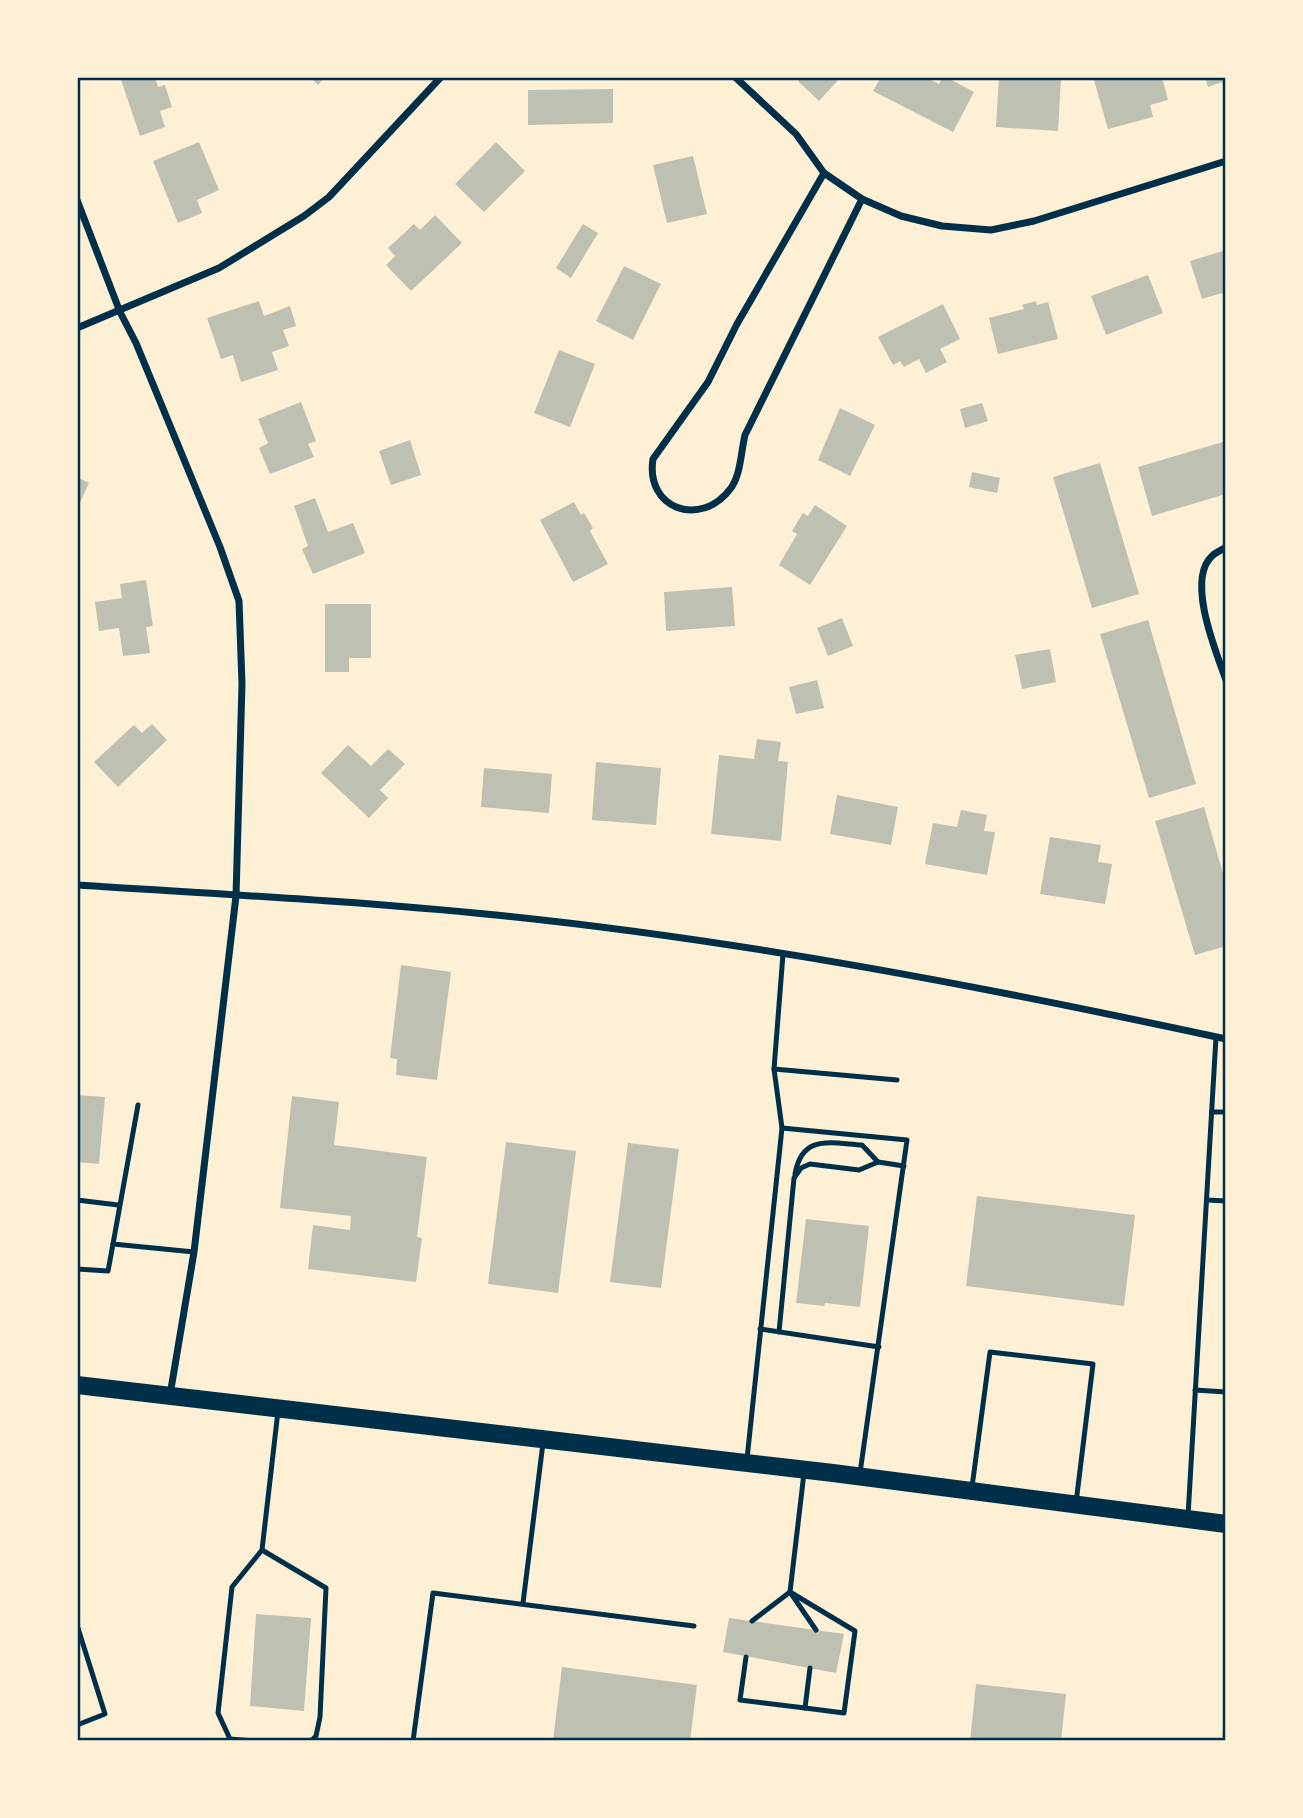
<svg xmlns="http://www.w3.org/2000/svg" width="1303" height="1818" font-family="'Fira Sans',sans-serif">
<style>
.building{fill:#bec0b2}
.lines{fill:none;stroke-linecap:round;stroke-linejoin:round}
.service{stroke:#003049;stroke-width:5}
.minor{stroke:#003049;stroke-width:7}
.primary{stroke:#003049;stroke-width:18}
.neatline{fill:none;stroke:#003049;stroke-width:2.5}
</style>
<rect width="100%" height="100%" fill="#fdf0d5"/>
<g class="building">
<polygon points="120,77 155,77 158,87 165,85 172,107 160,111 165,127 140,136"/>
<polygon points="310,77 325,77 318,85"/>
<polygon points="802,77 841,77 819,101 798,81"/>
<polygon points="881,77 925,77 939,84 943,77 946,77 974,92 953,132 873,91"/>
<polygon points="999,77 1061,77 1058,131 996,127"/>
<polygon points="1105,77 1162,77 1168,100 1150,105 1153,117 1108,129 1094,80"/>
<polygon points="1205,77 1226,77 1226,93 1222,82 1208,87"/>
<polygon points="613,89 613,123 528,125 528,90"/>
<polygon points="199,142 219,190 197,200 202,213 178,223 153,161"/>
<polygon points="496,142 525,171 484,212 455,184"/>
<polygon points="693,156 707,214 667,223 653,165"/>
<polygon points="435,215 462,243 411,291 386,265 395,256 388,248 414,224 420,230"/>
<polygon points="583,224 598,233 571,278 556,268"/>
<polygon points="1226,250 1226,303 1222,293 1202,299 1190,261"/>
<polygon points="624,266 661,284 633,340 596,321"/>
<polygon points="1148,275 1163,313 1106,335 1091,296"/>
<polygon points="259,301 264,316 290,306 296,326 283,330 289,346 272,352 278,370 241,382 233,355 221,359 207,318"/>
<polygon points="1036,301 1037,305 1048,302 1058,339 998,354 989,318 1024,309 1022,305"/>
<polygon points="943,304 960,339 940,349 947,362 926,373 919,359 904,367 900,361 893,365 878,337"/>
<polygon points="559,350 595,364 570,427 534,413"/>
<polygon points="301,402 316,441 308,444 314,457 270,474 259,448 268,443 258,419"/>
<polygon points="982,403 988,421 965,428 960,409"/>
<polygon points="840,408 875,425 850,476 818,460"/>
<polygon points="410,440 421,475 391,485 379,451"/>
<polygon points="1226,441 1226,494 1152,516 1138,467"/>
<polygon points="1100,463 1139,594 1092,608 1053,477"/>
<polygon points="972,472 1000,478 997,493 969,487"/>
<polygon points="77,477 89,483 77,509"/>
<polygon points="315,498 328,532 353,523 365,553 313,574 302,549 308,546 294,506"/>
<polygon points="574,502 581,515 584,513 593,528 590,531 608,564 573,582 540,520"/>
<polygon points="815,505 847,526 810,585 779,565 797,534 792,531 803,513 808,516"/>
<polygon points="146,580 153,626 146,627 150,653 123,656 119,628 99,631 95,602 122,598 120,584"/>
<polygon points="732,587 735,626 666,631 664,592"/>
<polygon points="325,604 371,604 371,658 349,658 349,672 325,672"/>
<polygon points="842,618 853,646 828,656 817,628"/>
<polygon points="1148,620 1196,784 1149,798 1100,634"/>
<polygon points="1050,649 1056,682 1022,689 1015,655"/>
<polygon points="817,680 824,708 796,714 789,687"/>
<polygon points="152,724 167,740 118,787 94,762 134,725 142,733"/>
<polygon points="757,739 781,742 778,761 788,762 781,841 711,834 719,755 754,759"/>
<polygon points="348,745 371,766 388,749 405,764 380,790 388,798 369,818 321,773"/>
<polygon points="596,762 661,768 656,825 592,820"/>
<polygon points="484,768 552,774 549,813 481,807"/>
<polygon points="837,795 898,807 891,845 830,834"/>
<polygon points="1204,807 1226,884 1226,946 1195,955 1155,821"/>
<polygon points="961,810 987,815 984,831 995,832 987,875 925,864 933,823 957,827"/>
<polygon points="1050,837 1101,845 1098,862 1112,864 1105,904 1040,894"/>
<polygon points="401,965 451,972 437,1080 396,1075 397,1059 390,1058"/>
<polygon points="77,1095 105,1097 99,1164 77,1162"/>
<polygon points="292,1096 339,1102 334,1145 427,1157 417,1237 422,1238 416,1282 308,1269 313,1225 350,1230 351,1216 280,1208"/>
<polygon points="506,1142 576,1151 558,1293 488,1284"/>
<polygon points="628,1143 679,1149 661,1288 610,1282"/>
<polygon points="977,1196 1135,1215 1124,1306 966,1286"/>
<polygon points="806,1219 869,1226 860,1307 825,1303 824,1306 796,1303"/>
<polygon points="256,1614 311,1618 304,1711 250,1706"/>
<polygon points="729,1618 844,1634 836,1673 723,1652"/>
<polygon points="562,1667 697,1685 690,1741 553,1741"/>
<polygon points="976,1684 1066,1694 1061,1741 970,1741"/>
<polygon points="1224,1720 1226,1721 1226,1737 1222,1737"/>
</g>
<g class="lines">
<g class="service">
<polyline points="774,1069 897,1080"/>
<polyline points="138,1105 113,1244 194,1252"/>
<polyline points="1212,1112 1226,1112"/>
<polyline points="782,1128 907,1140 860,1473"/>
<path d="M795,1174C802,1134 830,1143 862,1145L878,1162"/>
<polyline points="77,1200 118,1205"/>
<polyline points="1207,1200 1226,1201"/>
<polyline points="77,1269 108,1271 113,1244"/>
<polyline points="760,1329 879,1347"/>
<polyline points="779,1332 794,1178 801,1168 810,1164 859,1170 878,1162 904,1166"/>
<polyline points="1195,1390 1226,1392"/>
<polyline points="747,1459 782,1128 774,1069 783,954"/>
<polyline points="804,1473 790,1592 816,1630"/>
<polyline points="972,1487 990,1352 1093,1364 1076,1503"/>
<polyline points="1188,1516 1216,1037"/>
<polyline points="262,1550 326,1588 320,1717 316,1736 311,1741"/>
<polyline points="523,1603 543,1443"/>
<polyline points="752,1621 790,1592 855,1631 844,1713 805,1708"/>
<polyline points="77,1625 105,1714 77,1725"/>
<polyline points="746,1657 740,1700 805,1708 810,1668"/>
<polyline points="254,1741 230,1739 218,1713 232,1587 262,1550 278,1411"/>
<polyline points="413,1741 433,1593 694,1626"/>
</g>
<g class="minor">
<polyline points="735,77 796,134 824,173 862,199 901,216 942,226 991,230 1034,221 1226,161"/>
<path d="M824,173L737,324L708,382L653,459C645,509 701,529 731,488C741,474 741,451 745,435L862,199"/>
<polyline points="77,200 120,312 136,343 220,547 239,601 242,684 236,896 194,1252 170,1395"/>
<polyline points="77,328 219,268 304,216 329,197 441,77"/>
<path d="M1226,547C1222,550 1216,552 1212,556C1186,580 1216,652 1226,680"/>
<path d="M77,885C217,894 357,901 496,915C742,940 985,987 1226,1039"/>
</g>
<polyline class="primary" points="77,1385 833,1473 1226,1524"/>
</g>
<rect width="1303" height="1818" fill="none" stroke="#fdf0d5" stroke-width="158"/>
<rect x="79" y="79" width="1145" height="1660" class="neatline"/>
</svg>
